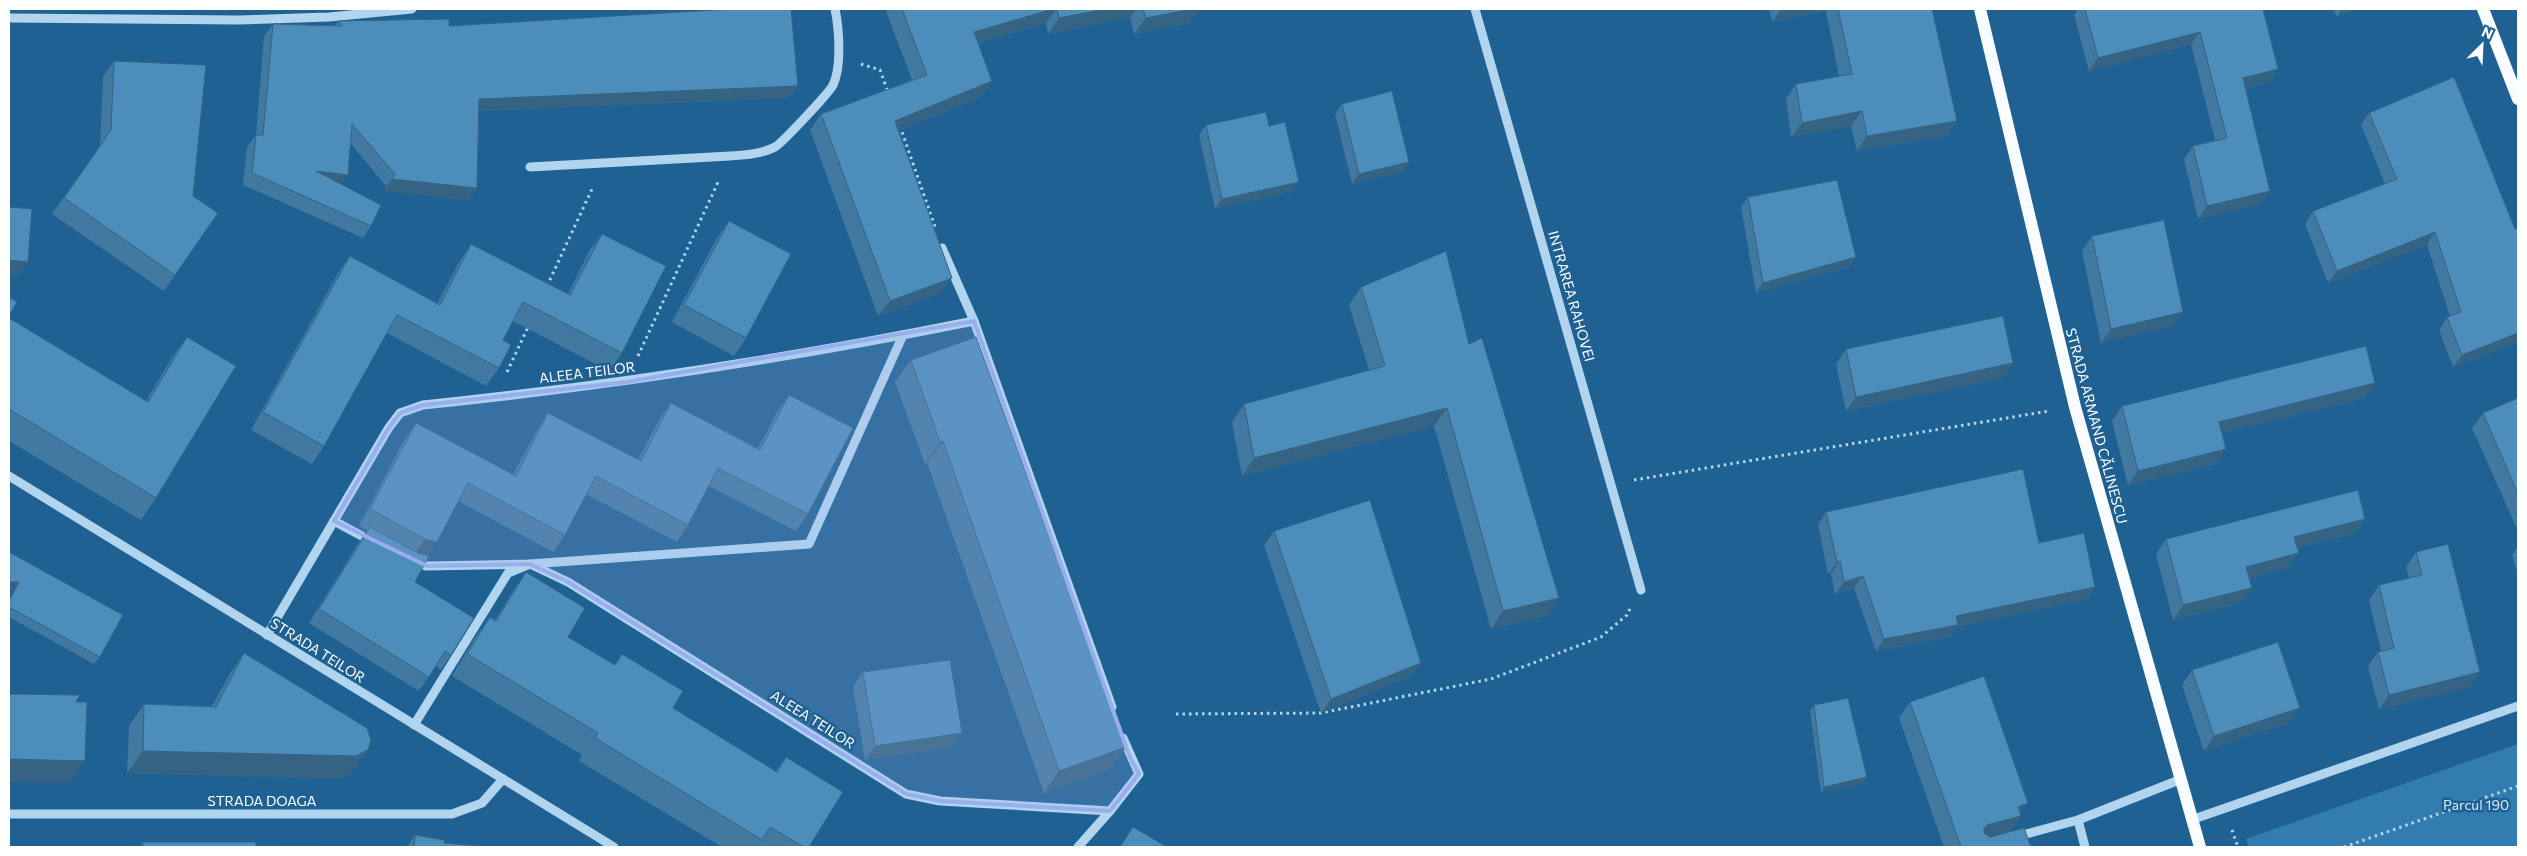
<svg xmlns="http://www.w3.org/2000/svg" width="2527" height="856" font-family="Commissioner,sans-serif">
<style>
.green{fill:#337cb0}
.lines{fill:none;stroke-linecap:round;stroke-linejoin:round}
.path{stroke:#b1d5ee;stroke-width:3;stroke-dasharray:2.5 4;stroke-linecap:butt}
.minor{stroke:#b1d5ee;stroke-width:9}
.major{stroke:#f8fbff;stroke-width:12}
.wall{fill:#4179a1}
.shaded-wall{fill:#356383}
.building{fill:#4c8dbb;stroke:#356383}
.marked{fill:#99afed;fill-opacity:0.2;stroke:#99afed;stroke-width:4;stroke-linejoin:round}
.labels{text-anchor:middle;dominant-baseline:central;stroke-width:5;stroke-linejoin:round;paint-order:stroke}
.street-label{font-size:14px;fill:#fff;stroke:#1f6192}
.park-label{font-size:14px;fill:#d7ebfa;stroke:#1f6192}
</style>
<rect width="100%" height="100%" fill="#1f6192"/>
<polygon class="green" points="2518,744 2518,847 2249,847 2246,839"/>
<g class="lines">
<g class="path">
<polyline points="861,64 880,70 888,92"/>
<polyline points="900,126 935,227"/>
<polyline points="547,286 593,187"/>
<polyline points="638,356 719,180"/>
<polyline points="507,372 529,325"/>
<polyline points="1634,480 2049,411"/>
<polyline points="1176,714 1321,713 1491,679 1601,637 1627,615 1630,609"/>
<polyline points="2232,830 2238,847"/>
<polyline points="2344,847 2518,786"/>
</g>
<g class="minor">
<polyline points="1475,9 1641,590"/>
<polyline points="9,18 239,20 329,17 412,9"/>
<path d="M530,167L730,156C744,155 762,154 775,147C781,144 830,92 833,85C842,67 839,28 835,9"/>
<polyline points="942,248 974,321 1112,707"/>
<polyline points="9,476 614,847"/>
<polyline points="334,521 373,542"/>
<polyline points="414,563 427,566 530,564 809,544 903,335"/>
<path d="M267,635L388,429L400,413L423,405C608,386 791,358 974,321"/>
<polyline points="414,725 508,573 530,564 568,582 906,794 940,801 1110,811 1139,774 1123,738"/>
<polyline points="9,814 452,814 482,803 503,779"/>
<polyline points="2078,820 2085,847"/>
<polyline points="2191,820 2518,706"/>
<polyline points="2015,837 2078,820 2179,780"/>
<polyline points="1078,847 1110,811"/>
</g>
<g class="major">
<polyline points="1980,9 2075,407 2200,847"/>
<polyline points="2483,9 2518,99"/>
</g>
</g>
<g class="wall">
<polygon points="887,9 1199,9 1189,23 1134,34 1130,17 1048,34 1046,23 978,43 981,97 898,131 941,293 878,316 810,130 821,114 912,80 886,11"/>
<polygon points="1769,9 1932,9 1957,121 1946,136 1857,151 1851,126 1791,137 1786,99 1796,84 1839,76 1826,11 1772,22"/>
<polygon points="2078,9 2265,9 2263,10 2269,82 2246,88 2261,204 2198,219 2184,159 2193,146 2215,140 2191,44 2089,71 2074,15"/>
<polygon points="2333,9 2356,9 2337,17"/>
<polygon points="339,21 449,26 790,98 479,111 477,188 468,200 383,191 386,186 351,144 341,184 371,226 363,238 243,185 247,147 256,135 264,36 273,24 335,26"/>
<polygon points="114,61 193,196 218,213 164,291 52,214 100,146 103,77"/>
<polygon points="1342,104 1409,162 1402,172 1352,184 1335,114"/>
<polygon points="2369,113 2518,342 2453,367 2439,330 2447,317 2450,316 2427,245 2328,283 2305,224 2313,211 2385,184 2361,125"/>
<polygon points="1206,125 1269,126 1299,182 1291,192 1215,209 1199,135"/>
<polygon points="1748,197 1856,257 1848,267 1756,293 1741,207"/>
<polygon points="729,221 746,338 734,356 672,322 717,238"/>
<polygon points="602,234 622,353 609,371 513,321 503,340 499,368 486,386 387,333 324,446 312,464 251,430 338,273 350,256 437,304 459,262 471,244 568,294 589,251"/>
<polygon points="2092,236 2173,326 2101,343 2082,251"/>
<polygon points="1361,287 1469,344 1547,616 1491,629 1434,426 1242,476 1232,422 1244,404 1369,370 1349,305"/>
<polygon points="9,318 146,401 171,359 187,337 156,498 141,520 9,441"/>
<polygon points="1846,349 2013,363 2003,378 1846,411 1836,364"/>
<polygon points="911,360 1111,769 1044,793 927,463 925,464 895,382"/>
<polygon points="789,395 808,514 796,531 709,486 688,525 677,542 586,494 565,535 553,552 458,501 437,542 427,555 415,582 451,655 441,670 436,666 419,691 309,623 359,542 367,531 359,526 404,440 416,423 513,474 537,430 548,413 638,460 659,420 671,403 758,448 777,412"/>
<polygon points="2365,398 2222,433 2216,464 2128,485 2112,421 2122,406"/>
<polygon points="2518,398 2518,531 2472,428 2483,413"/>
<polygon points="1826,512 2039,543 2087,599 1957,627 1949,637 1876,651 1854,588 1835,594 1831,574 1828,574 1818,525"/>
<polygon points="2365,519 2355,533 2297,548 2288,568 2249,578 2241,603 2173,620 2156,554 2166,539"/>
<polygon points="1274,531 1421,663 1410,677 1321,713 1264,545"/>
<polygon points="2518,546 2518,575 2512,555"/>
<polygon points="9,552 100,657 94,664 9,617 9,599 14,590"/>
<polygon points="2416,552 2470,687 2379,709 2368,666 2378,652 2381,651 2369,600 2379,585 2409,578 2406,567"/>
<polygon points="526,572 568,637 615,665 622,654 673,708 776,771 786,757 809,847 722,847 579,761 582,755 452,676 474,639 490,617 495,620 511,594"/>
<polygon points="244,653 368,750 352,772 341,779 127,773 129,726 144,704 212,706 229,675"/>
<polygon points="2192,670 2290,722 2204,751 2182,685"/>
<polygon points="863,672 962,733 951,747 865,760 853,687"/>
<polygon points="1910,702 2020,814 2021,816 2009,832 2031,847 1944,847 1899,718"/>
<polygon points="1814,705 1864,783 1821,792 1810,711"/>
<polygon points="415,835 444,843 490,847 140,847 143,842 256,846 408,847 408,845"/>
</g>
<g class="shaded-wall">
<polygon points="1053,9 1056,9 1046,23 963,47 974,32"/>
<polygon points="1106,9 1137,9 1130,17 1048,34 1059,18"/>
<polygon points="1192,9 1199,9 1189,23 1134,34 1146,18"/>
<polygon points="1781,9 1827,9 1826,11 1772,22"/>
<polygon points="2342,9 2356,9 2337,17"/>
<polygon points="2200,32 2191,44 2089,71 2098,58"/>
<polygon points="2278,69 2269,82 2234,91 2243,78"/>
<polygon points="992,81 981,97 884,137 895,121"/>
<polygon points="798,86 790,98 470,111 479,99"/>
<polygon points="1862,111 1851,126 1791,137 1802,123"/>
<polygon points="1957,121 1946,136 1857,151 1867,136"/>
<polygon points="1409,162 1402,172 1352,184 1359,174"/>
<polygon points="316,171 348,175 340,187"/>
<polygon points="392,179 477,188 468,200 383,191"/>
<polygon points="1299,182 1291,192 1215,209 1222,199"/>
<polygon points="2270,191 2261,204 2198,219 2207,206"/>
<polygon points="2435,232 2427,245 2328,283 2337,271"/>
<polygon points="1856,257 1848,267 1756,293 1763,283"/>
<polygon points="9,260 28,262 18,277 9,276"/>
<polygon points="952,278 941,293 878,316 890,301"/>
<polygon points="2183,312 2173,326 2101,343 2111,329"/>
<polygon points="2518,333 2518,342 2453,367 2462,355"/>
<polygon points="2013,363 2003,378 1846,411 1856,397"/>
<polygon points="2375,383 2365,398 2209,436 2219,422"/>
<polygon points="1447,408 1434,426 1242,476 1254,458"/>
<polygon points="943,441 927,463 925,464 940,442"/>
<polygon points="2226,449 2216,464 2128,485 2138,471"/>
<polygon points="2365,519 2355,533 2284,551 2294,537"/>
<polygon points="425,539 437,542 425,559 413,556"/>
<polygon points="2299,553 2288,568 2236,581 2246,567"/>
<polygon points="1840,561 1831,574 1828,574 1837,562"/>
<polygon points="1863,576 1854,588 1835,594 1844,582"/>
<polygon points="9,582 19,582 14,590 9,590"/>
<polygon points="2095,587 2087,599 1957,627 1949,637 1876,651 1884,639 1956,616"/>
<polygon points="2252,588 2241,603 2173,620 2183,605"/>
<polygon points="1559,598 1547,616 1491,629 1503,611"/>
<polygon points="1421,663 1410,677 1321,713 1331,699"/>
<polygon points="2480,672 2470,687 2379,709 2389,695"/>
<polygon points="2300,708 2290,722 2204,751 2214,736"/>
<polygon points="962,733 951,747 865,760 875,746"/>
<polygon points="1126,747 1111,769 1044,793 1059,771"/>
<polygon points="368,750 352,772 341,779 127,773 143,751"/>
<polygon points="9,759 85,761 70,783 9,782"/>
<polygon points="1867,777 1864,783 1821,792 1824,787"/>
<polygon points="2028,803 2019,816 2021,816 2009,832 1976,841 1984,829 1987,825 2018,807"/>
</g>
<g class="building">
<polygon points="730,9 791,9 798,86 479,99 477,188 392,179 395,174 352,124 348,175 316,171 381,205 371,226 252,173 256,135 263,135 273,24 342,26 339,21 449,19 449,26"/>
<polygon points="902,9 1053,9 974,32 992,81 895,121 952,278 890,301 821,114 927,75"/>
<polygon points="1057,9 1106,9 1059,18"/>
<polygon points="1143,9 1192,9 1146,18"/>
<polygon points="1838,9 1932,9 1957,121 1867,136 1862,111 1802,123 1796,84 1852,74"/>
<polygon points="2085,9 2263,9 2278,69 2243,78 2270,191 2207,206 2193,146 2227,138 2200,32 2098,58"/>
<polygon points="114,61 206,65 193,196 218,213 175,275 64,198 111,130"/>
<polygon points="2454,77 2515,229 2518,228 2518,333 2462,355 2447,317 2461,312 2435,232 2337,271 2313,211 2397,179 2369,113"/>
<polygon points="1392,91 1409,162 1359,174 1342,104"/>
<polygon points="1266,112 1269,126 1285,122 1299,182 1222,199 1206,125"/>
<polygon points="1837,180 1856,257 1763,283 1748,197"/>
<polygon points="9,207 32,209 28,262 9,260"/>
<polygon points="2164,220 2183,312 2111,329 2092,236"/>
<polygon points="729,221 791,254 746,338 684,305"/>
<polygon points="602,234 666,266 622,353 523,302 503,340 511,345 499,368 397,315 324,446 263,412 350,256 440,305 471,244 570,295"/>
<polygon points="1446,251 1469,344 1482,338 1559,598 1503,611 1447,408 1254,458 1244,404 1385,366 1361,287"/>
<polygon points="9,297 17,302 9,316"/>
<polygon points="2003,316 2013,363 1856,397 1846,349"/>
<polygon points="9,318 148,402 187,337 236,366 156,498 9,409"/>
<polygon points="976,337 1126,747 1059,771 943,441 940,442 911,360"/>
<polygon points="2366,346 2375,383 2219,422 2226,449 2138,471 2122,406"/>
<polygon points="789,395 853,428 808,514 718,468 688,525 596,476 565,535 468,483 437,542 425,539 370,509 416,423 516,476 548,413 641,461 671,403 760,450"/>
<polygon points="2518,398 2518,494 2483,413"/>
<polygon points="2023,469 2039,543 2084,533 2095,587 1956,616 1958,625 1884,639 1863,576 1844,582 1840,561 1837,562 1826,512"/>
<polygon points="2358,490 2365,519 2294,537 2299,553 2246,567 2252,588 2183,605 2166,539"/>
<polygon points="1370,500 1421,663 1331,699 1274,531"/>
<polygon points="370,527 418,553 429,556 415,582 474,618 451,655 445,651 429,677 319,609"/>
<polygon points="2448,544 2480,672 2389,695 2378,652 2394,648 2379,585 2422,575 2416,552"/>
<polygon points="9,552 123,615 100,657 9,607 9,601 19,582 9,582"/>
<polygon points="526,572 585,608 568,637 615,665 622,654 683,691 673,708 777,772 786,757 843,792 809,847 804,847 770,827 762,840 595,738 598,733 467,654 490,617 496,621"/>
<polygon points="2278,642 2300,708 2214,736 2192,670"/>
<polygon points="244,653 367,728 371,740 368,750 356,756 143,751 144,704 216,707"/>
<polygon points="950,660 962,733 875,746 863,672"/>
<polygon points="1984,676 2028,803 2018,807 2021,816 1987,825 1984,829 1984,833 1990,837 2024,828 2031,847 1961,847 1910,702"/>
<polygon points="9,694 80,695 76,702 87,702 85,761 9,759"/>
<polygon points="1848,698 1867,777 1824,787 1814,705"/>
<polygon points="1133,827 1167,847 1120,847"/>
<polygon points="415,835 444,840 444,843 490,847 143,847 143,842 256,842 256,846 414,847"/>
</g>
<path class="marked" d="M974,321L1129,755L1139,774L1110,811L940,801L906,794L568,582L530,564L427,566L334,521L388,429L400,413L423,405L626,382Z"/>
<g class="labels">
<g class="street-label">
<text transform="translate(1572 296) rotate(74)">INTRAREA RAHOVEI</text>
<text transform="translate(587 372) rotate(-7)">ALEEA TEILOR</text>
<text transform="translate(2097 426) rotate(75)">STRADA ARMAND CĂLINESCU</text>
<text transform="translate(318 650) rotate(32)">STRADA TEILOR</text>
<text transform="translate(813 719) rotate(32)">ALEEA TEILOR</text>
<text x="262" y="800">STRADA DOAGA</text>
</g>
<g class="park-label">
<text x="2476" y="804">Parcul 190</text>
</g>
</g>
<rect width="2527" height="856" fill="none" stroke="#ffffff" stroke-width="20"/>
<g transform="translate(2482 45) rotate(24)" stroke="#1f6192" stroke-width="4" paint-order="stroke">
<path d="M0-4L9 19L0 12L-9 19Z" fill="#ffffff"/>
<text y="-8" font-size="14" font-weight="bold" text-anchor="middle" fill="#ffffff">N</text>
</g>
</svg>
